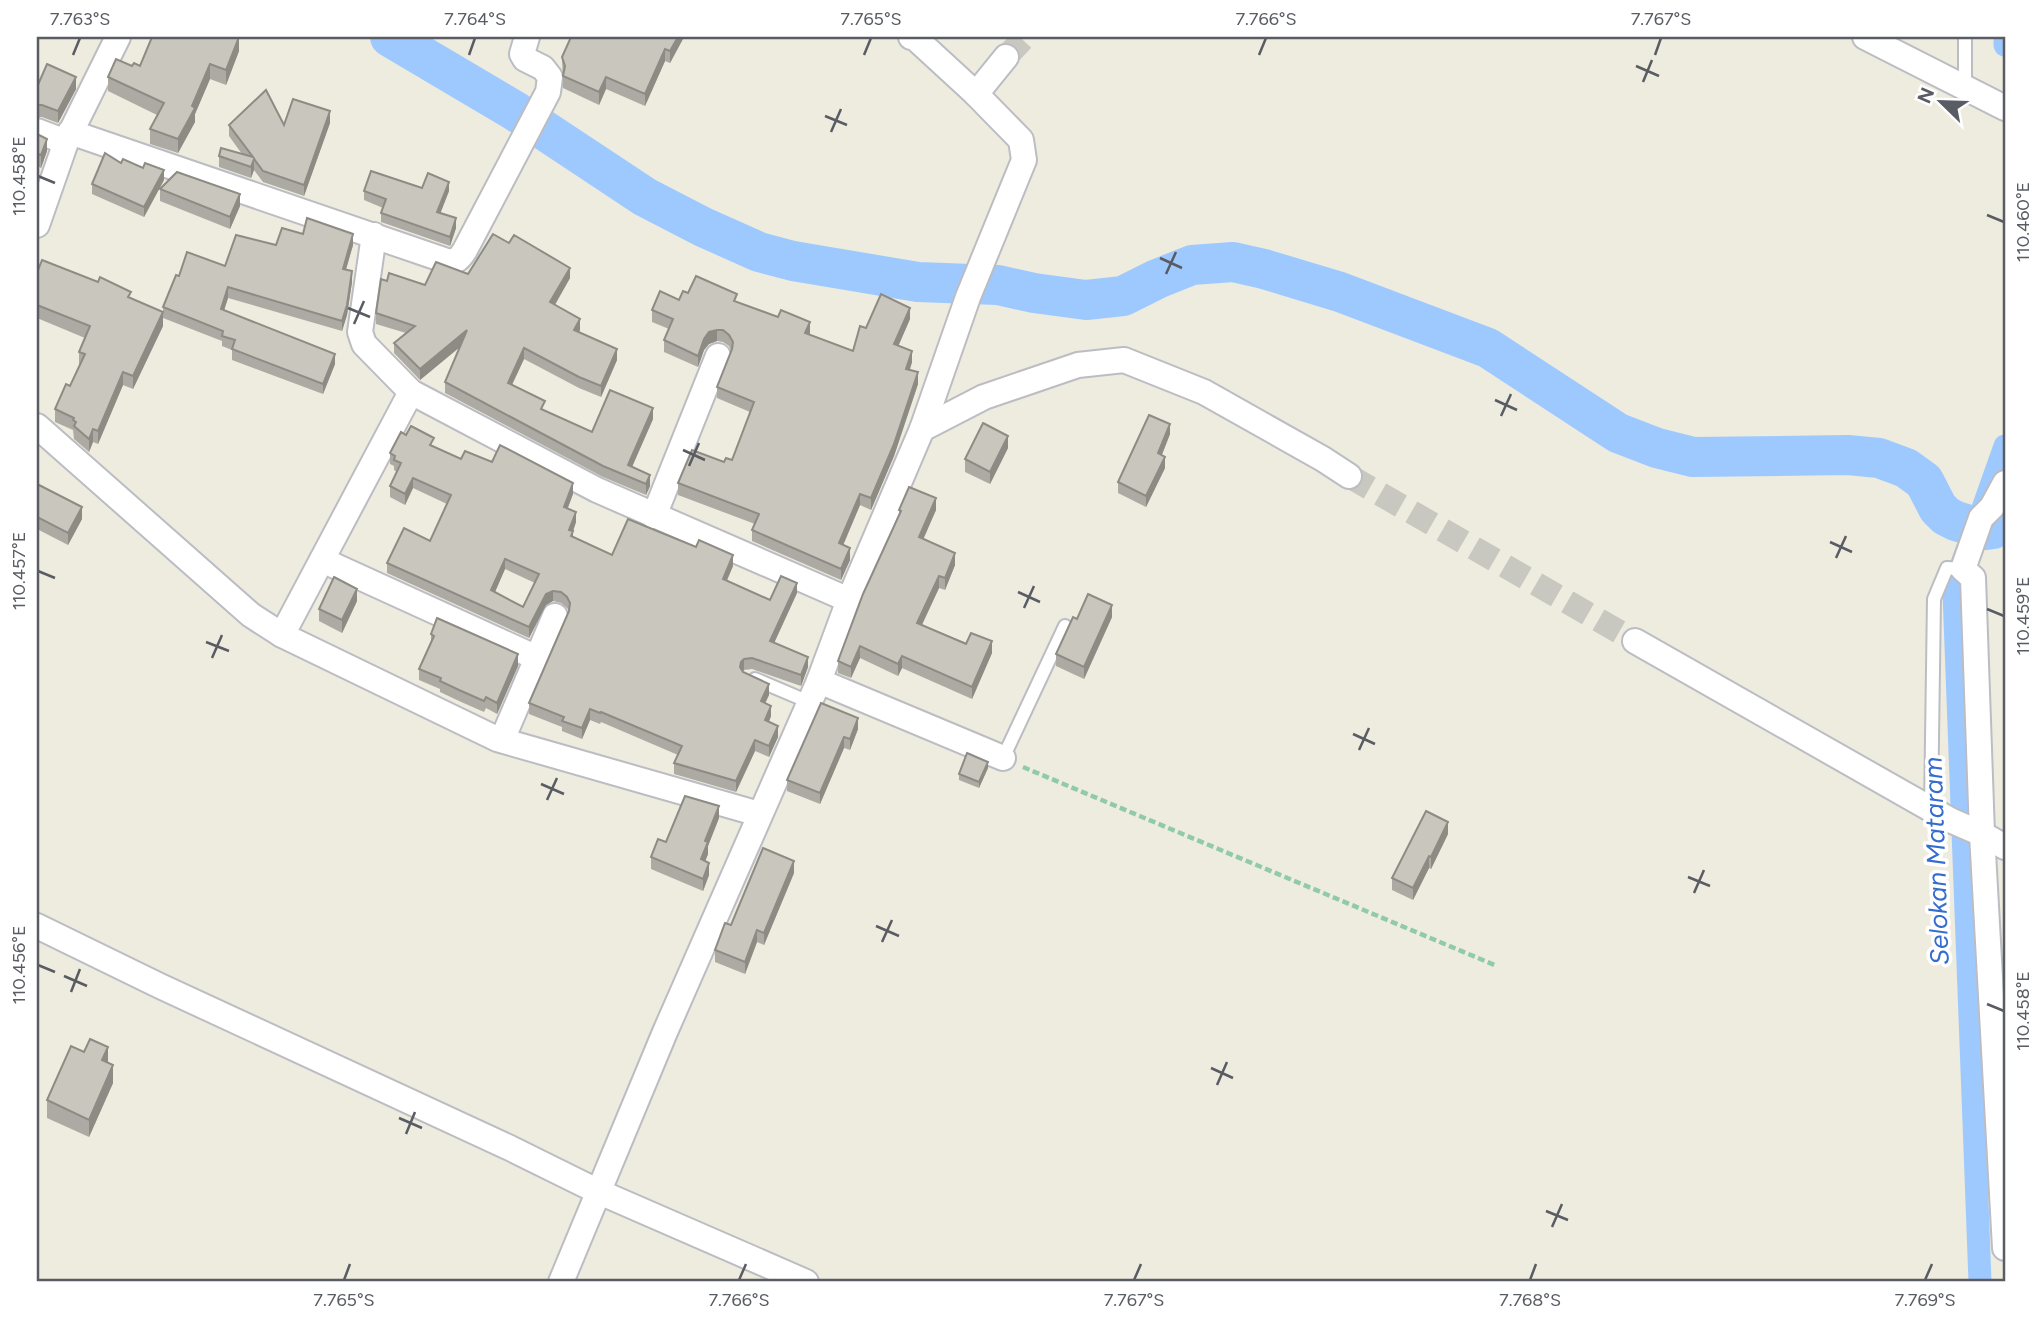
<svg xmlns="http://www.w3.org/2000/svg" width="2042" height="1319" font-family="Figtree,sans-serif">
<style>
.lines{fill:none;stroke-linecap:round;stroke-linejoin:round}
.canal{stroke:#9ec9ff;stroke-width:23}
.river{stroke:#9ec9ff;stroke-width:40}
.street-tunnel{stroke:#c9c8c0;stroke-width:24;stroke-dasharray:24 12;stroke-linecap:butt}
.lane-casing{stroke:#bbbdc3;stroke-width:16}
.street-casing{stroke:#bbbdc3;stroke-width:28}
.path{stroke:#91caa8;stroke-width:4.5;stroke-dasharray:7 3.5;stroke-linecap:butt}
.lane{stroke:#fff;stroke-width:12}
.street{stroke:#fff;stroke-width:24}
.wall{fill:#adaaa3;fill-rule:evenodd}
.shaded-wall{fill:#8d8b84}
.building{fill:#c9c6bd;stroke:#8d8b84;stroke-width:2;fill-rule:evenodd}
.ticks{fill:none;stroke:#595c63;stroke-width:2.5}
.labels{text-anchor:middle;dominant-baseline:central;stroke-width:7;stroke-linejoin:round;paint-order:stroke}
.water-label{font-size:26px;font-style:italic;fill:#356dce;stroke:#fff}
.neatline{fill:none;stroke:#595c63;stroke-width:2.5}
.ticks-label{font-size:18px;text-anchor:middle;fill:#595c63}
</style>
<rect width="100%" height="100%" fill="#eeecdf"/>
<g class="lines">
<g class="canal">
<polyline points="2005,37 2005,45"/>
<polyline points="1983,508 2005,446"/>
<polyline points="1967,550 1955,583 1954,593 1980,1282"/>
</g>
<polyline class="river" points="390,37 515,111 645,197 703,227 759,252 793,261 918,282 998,285 1034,293 1086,300 1123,296 1157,279 1192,265 1233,262 1264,269 1340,292 1488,348 1618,433 1657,448 1693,457 1848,455 1879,458 1906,468 1924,481 1938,508 1946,516 1956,521 1986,530 1993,529 2005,517"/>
<g class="street-tunnel">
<polyline points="1006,57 1025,37"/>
<polyline points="1349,476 1635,641"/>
</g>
<defs>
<g id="lane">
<polyline points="1965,37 1965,88"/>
<polyline points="755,679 809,702"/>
<polyline points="1003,758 1065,626"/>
<polyline points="1931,809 1934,599 1947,568 1963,569"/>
</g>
<g id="street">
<polyline points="911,37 914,37 976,94 1006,57"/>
<polyline points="1865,37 2005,108"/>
<polyline points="37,131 66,142"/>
<path d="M70,132L447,261C457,262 460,258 465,250L548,92L550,77L543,68L525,59L522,54L527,37"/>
<polyline points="37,225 66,142 118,37"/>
<polyline points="374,235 360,332 364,344 411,392 597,490 849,600"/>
<polyline points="37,426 251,615 282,635 497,739 759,814"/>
<polyline points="922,429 984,397 1078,365 1124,360 1204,392 1323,459 1349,476"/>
<polyline points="2005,483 1992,507 1981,518 1963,569 1973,578 1982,834 2005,1248"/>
<polyline points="654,516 718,356"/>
<polyline points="322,560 537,658"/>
<polyline points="282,635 411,392"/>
<polyline points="1635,641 1950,820 1982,834 2005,847"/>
<polyline points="819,681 1003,758"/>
<polyline points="502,740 555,616"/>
<polyline points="37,926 160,986 510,1148 597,1191 806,1282"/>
<polyline points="561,1282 665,1032 819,681 849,600 922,429 968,297 1024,160 1021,140 976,94"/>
</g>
</defs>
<use href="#lane" class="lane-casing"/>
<use href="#street" class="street-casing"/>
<polyline class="path" points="1023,767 1497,966"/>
<use href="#lane" class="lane"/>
<use href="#street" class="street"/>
</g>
<g class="wall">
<polygon points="571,37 684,37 670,63 665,61 645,106 606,89 599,105 563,88 562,57"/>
<polygon points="239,51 226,85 210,79 195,114 195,122 178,153 150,144 150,129 157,115 108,91 108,77 132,66"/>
<polygon points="37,87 76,89 58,123 42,117 37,117"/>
<polygon points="330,123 304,196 263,182 254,170 251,178 219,167 219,156 242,154 229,136 229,125 284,125"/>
<polygon points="37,134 47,151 41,168 37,166"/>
<polygon points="121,163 164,180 144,217 92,194 92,184"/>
<polygon points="422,188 449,191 440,213 456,228 450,246 381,222 381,213 383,208 364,200 364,191"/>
<polygon points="160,189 240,206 230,229 160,201"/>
<polygon points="303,234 353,245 346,270 352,282 347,315 342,331 228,298 224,310 335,364 323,394 232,360 232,350 222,346 222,341 163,318 163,307 179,276 225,266"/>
<polygon points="37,273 131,299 163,326 133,389 123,385 98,444 93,442 89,452 74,439 73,430 55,422 55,409 70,386 79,365 79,352 85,338 37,318"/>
<polygon points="468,274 570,278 555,305 580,330 579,332 617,360 601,397 579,388 524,359 512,385 545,411 592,432 653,419 632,467 650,486 646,495 603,477 445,393 445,382 460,347 420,380 394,353 394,343 406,333 376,324 376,313 387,281 425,285"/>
<polygon points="688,293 737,302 810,333 809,335 853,351 866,328 910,319 898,346 912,362 910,370 918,384 894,456 871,510 860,505 843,545 850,560 841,580 752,541 752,530 755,524 678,495 678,483 724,462 732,460 750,412 717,398 717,387 731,351 729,346 723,342 717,341 709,344 704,350 698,367 664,352 664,340 669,329 652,322 652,310 679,300"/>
<polygon points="1170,434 1162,455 1165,468 1146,507 1118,493 1118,482"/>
<path d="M406,435L461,459L492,462L573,494L568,508L576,522L573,531V537L612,555L733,566L726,581L770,600L797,593L774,643L808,667L801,686L752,669L744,670L742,672L769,695L765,703L771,716L769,722L778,737L769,757L755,751L736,792L674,774V763L678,755L601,722L600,724L590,720L582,739L562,731V727L529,714V703L569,611L567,608L561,603L553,601L546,605L529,638L387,573V563L430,541L447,504L413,488L405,505L390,497V486L397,472L394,470V466L390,464V453ZM505,569L535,583L523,607L495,592Z"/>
<polygon points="1008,448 990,484 965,472 965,459"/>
<polygon points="37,489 82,519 68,545 37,529"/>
<polygon points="899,510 936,510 923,539 955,565 945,590 939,588 922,625 992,653 972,699 902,668 898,676 860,658 851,678 838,673 838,661 899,515"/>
<polygon points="357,601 342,633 319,621 319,609"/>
<polygon points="1112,617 1084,679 1056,666 1056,654"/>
<polygon points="431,634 518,666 497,714 486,708 484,712 459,701 440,692 440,689 419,680 419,669 431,643"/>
<polygon points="821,703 858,729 850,750 844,748 820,804 787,791 787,780"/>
<polygon points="988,768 979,788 959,780 959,774"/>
<polygon points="719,818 708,846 708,854 705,861 709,875 703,891 651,869 651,857 666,842"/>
<polygon points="1448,834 1431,869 1429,868 1413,900 1392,890 1392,878"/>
<polygon points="794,873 764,945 757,942 745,974 715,962 715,950"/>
<polygon points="108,1063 113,1083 89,1137 47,1118 47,1100"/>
</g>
<g class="shaded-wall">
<polygon points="239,37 239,51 226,85 226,70"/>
<polygon points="678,37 684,37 670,63 670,51"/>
<polygon points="665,49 665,61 645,106 645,94"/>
<polygon points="210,64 210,79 195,114 195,122 178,153 178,139"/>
<polygon points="76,77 76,89 58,123 58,111"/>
<polygon points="606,77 606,89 599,105 599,92"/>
<polygon points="330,111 330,123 304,196 304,185"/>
<polygon points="47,139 47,151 41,168 41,155"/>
<polygon points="254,159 254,170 251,178 251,167"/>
<polygon points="164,170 164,180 144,217 144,207"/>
<polygon points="449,182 449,191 437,222 437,212"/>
<polygon points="240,194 240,206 230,229 230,217"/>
<polygon points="456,218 456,228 450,246 450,237"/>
<polygon points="353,234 353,245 343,279 343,269"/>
<polygon points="570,268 570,278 550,313 550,302"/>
<polygon points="352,271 352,282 347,315 342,331 342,321"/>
<polygon points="228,287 228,298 221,320 221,309"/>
<polygon points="910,308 910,319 894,356 894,344"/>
<polygon points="163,312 163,326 133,389 133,376"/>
<polygon points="580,319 580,330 574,341 574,330"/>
<polygon points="810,322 810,333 805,345 805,333"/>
<polygon points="467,330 467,341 420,380 420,369"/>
<polygon points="717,330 717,341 709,344 704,350 698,367 698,356 704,339 709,332"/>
<polygon points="524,348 524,359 508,393 508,383"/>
<polygon points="617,349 617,360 601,397 601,386"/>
<polygon points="912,351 912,362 906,380 906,369"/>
<polygon points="335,354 335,364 323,394 323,384"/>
<polygon points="123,372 123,385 98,444 98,431"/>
<polygon points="918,372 918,384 894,456 871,510 871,498"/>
<polygon points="653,408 653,419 628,476 628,465"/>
<polygon points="1170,424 1170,434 1158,464 1158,453"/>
<polygon points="93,429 93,442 89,452 89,439"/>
<polygon points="1008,436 1008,448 990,484 990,472"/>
<polygon points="1165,457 1165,468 1146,507 1146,496"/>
<polygon points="650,475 650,486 646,495 646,484"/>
<polygon points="413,478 413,488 405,505 405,494"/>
<polygon points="573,483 573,494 564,517 564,507"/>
<polygon points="860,494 860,505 839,555 839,543"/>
<polygon points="936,498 936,510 919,549 919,537"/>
<polygon points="82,507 82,519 68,545 68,533"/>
<polygon points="576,512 576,522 573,531 573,542 569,530"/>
<polygon points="850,548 850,560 841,580 841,569"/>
<polygon points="955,553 955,565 945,590 945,578"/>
<polygon points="733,555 733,566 723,590 723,579"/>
<polygon points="505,559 505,569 491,601 491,590"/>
<polygon points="939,576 939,588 917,635 917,623"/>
<polygon points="797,583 797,593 770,652 770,641"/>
<polygon points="357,589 357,601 342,633 342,620"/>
<polygon points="553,591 553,601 546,605 529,638 529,627 546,594"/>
<polygon points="1112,605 1112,617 1084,679 1084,667"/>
<polygon points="992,641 992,653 972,699 972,687"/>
<polygon points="860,646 860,658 851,678 851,667"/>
<polygon points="518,654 518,666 497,714 497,703"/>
<polygon points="902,656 902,668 898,676 898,664"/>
<polygon points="808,657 808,667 801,686 801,675"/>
<polygon points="744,659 744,670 741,673 740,667 741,662"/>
<polygon points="769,684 769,695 761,712 761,701"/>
<polygon points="771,706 771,716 765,731 765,720"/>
<polygon points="590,709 590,720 582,739 582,728"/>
<polygon points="858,718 858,729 850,750 850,739"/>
<polygon points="778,726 778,737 769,757 769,746"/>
<polygon points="844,737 844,748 820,804 820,793"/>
<polygon points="755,740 755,751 736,792 736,781"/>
<polygon points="988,762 988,768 979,788 979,782"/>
<polygon points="719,806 719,818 708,846 708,854 701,872 701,859 705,841"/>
<polygon points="1448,822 1448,834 1431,869 1431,857"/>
<polygon points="1429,856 1429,868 1413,900 1413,888"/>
<polygon points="794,861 794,873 764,945 764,933"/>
<polygon points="709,863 709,875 703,891 703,879"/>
<polygon points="757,930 757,942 745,974 745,962"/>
<polygon points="108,1047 108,1065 102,1060"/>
<polygon points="113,1065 113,1083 89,1137 89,1120"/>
</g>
<g class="building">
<polygon points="152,37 239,37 226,70 210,64 192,106 195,108 178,139 150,129 164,103 108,77 116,59 132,66 134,63 140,66"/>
<polygon points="571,37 678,37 670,51 665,49 645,94 606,77 599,92 563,76 565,66 562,57"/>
<polygon points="47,64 76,77 58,111 42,105 37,105 37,87"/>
<polygon points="266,90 284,125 293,99 330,111 304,185 263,171 254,159 251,167 219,156 221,148 253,157 229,125"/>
<polygon points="37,134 47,139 41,155 37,154"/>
<polygon points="105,153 121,163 123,159 143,168 145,163 164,170 144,207 92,184"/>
<polygon points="371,171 422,188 428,173 449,182 437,212 456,218 450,237 381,213 386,199 364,191"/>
<polygon points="177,172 240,194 230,217 160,189"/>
<polygon points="307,218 353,234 343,269 352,271 347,305 342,321 228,287 221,309 335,354 323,384 232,349 235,340 222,336 223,331 163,307 176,275 179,276 187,252 225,266 236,235 276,245 282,228 303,234"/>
<polygon points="493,234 509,243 514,235 570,268 550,302 580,319 574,330 617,349 601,386 579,377 524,348 508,383 545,401 541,409 592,432 610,390 653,408 628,465 650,475 646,484 603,466 445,382 467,330 420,369 394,343 415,326 376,313 381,279 387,281 389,273 425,285 436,262 468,274"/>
<polygon points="42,260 98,282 100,277 131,292 128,297 163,312 133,376 123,372 98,431 93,429 89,439 74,426 76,422 73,420 74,418 55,409 66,384 70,386 85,354 79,352 90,326 37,305 37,273"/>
<polygon points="696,276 737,294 734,301 778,317 781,310 810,322 805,333 853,351 860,326 866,328 881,294 910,308 894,344 912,351 906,369 918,372 894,444 871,498 860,494 839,543 850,548 841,569 752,530 759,514 678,483 692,450 724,462 726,458 732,460 754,402 717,387 732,349 733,342 729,335 723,330 717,330 709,332 704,339 698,356 664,340 673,319 652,310 660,291 679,300 683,291 688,293"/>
<polygon points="1149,415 1170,424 1158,453 1165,457 1146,496 1118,482"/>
<polygon points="983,423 1008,436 990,472 965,459"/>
<path d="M411,426L434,438L430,445L461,459L465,451L492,462L500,445L573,483L564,507L576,512L569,530L573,531L571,536L612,555L628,519L696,547L699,540L733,555L723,579L770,600L781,576L797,583L770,641L808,657L801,675L752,658L744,659L741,662L740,667L743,672L769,684L761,701L771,706L765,720L778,726L769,746L755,740L736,781L674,763L682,746L601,712L600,713L590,709L582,728L562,721L564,717L529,703L569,611L570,603L567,597L561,592L553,591L546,594L529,627L387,563L404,528L430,541L451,495L413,478L405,494L390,486L401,463L394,460L395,456L390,453L401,432L406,435ZM505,559L539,574L523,607L491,590Z"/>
<polygon points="39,485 82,507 68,533 37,517 37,489"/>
<polygon points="909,487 936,498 919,537 955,553 945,578 939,576 917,623 966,644 971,633 992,641 972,687 902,656 898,664 860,646 851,667 838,661 863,594 901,511 899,510"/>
<polygon points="334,577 357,589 342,620 319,609"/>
<polygon points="1088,594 1112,605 1084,667 1056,654 1073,617 1077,619"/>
<polygon points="437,618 518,654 497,703 486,697 484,701 459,690 440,681 441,678 419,669 434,636 431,634"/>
<polygon points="821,703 858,718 850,739 844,737 820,793 787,780"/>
<polygon points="967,753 988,762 979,782 959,774"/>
<polygon points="685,796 719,806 705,841 708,842 701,859 709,863 703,879 651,857 658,839 666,842"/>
<polygon points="1426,811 1448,822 1431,857 1429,856 1413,888 1392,878"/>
<polygon points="763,848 794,861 764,933 757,930 745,962 715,950 725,923 731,925"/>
<polygon points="90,1039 108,1047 102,1060 113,1065 89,1120 47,1100 71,1046 84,1052"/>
</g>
<path class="ticks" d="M73,55L80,38M469,55L475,38M864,55L871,38M1259,55L1266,38M1655,55L1661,38M1636,66L1659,76M1643,82L1652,60M825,116L847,125M831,132L841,109M38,176L55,183M1987,215L2004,222M1160,258L1182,268M1166,274L1176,252M348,308L370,317M354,324L364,301M1495,400L1517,410M1501,416L1511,394M683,450L705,460M689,466L699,443M1830,542L1852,552M1836,558L1846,536M38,571L55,578M1018,592L1040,602M1024,608L1034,586M1987,609L2004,616M206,642L229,651M212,658L222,635M1353,734L1375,744M1359,750L1369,728M541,784L564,794M547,800L557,778M1688,877L1710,886M1694,893L1704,870M876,926L899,936M882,942L892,920M38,965L55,972M64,976L87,986M71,992L80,969M1987,1004L2004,1011M1211,1068L1233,1078M1217,1085L1227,1062M399,1118L422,1128M406,1134L415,1112M1546,1211L1568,1220M1552,1227L1562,1204M344,1280L350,1264M739,1280L746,1264M1134,1280L1141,1264M1530,1280L1536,1264M1925,1280L1932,1264"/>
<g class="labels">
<g class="water-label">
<text transform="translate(1936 861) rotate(-92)">Selokan Mataram</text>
</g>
</g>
<rect width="2042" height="1319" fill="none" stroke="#ffffff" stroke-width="77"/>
<g transform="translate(1941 102) rotate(293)" stroke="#ffffff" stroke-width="5" paint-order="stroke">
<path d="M0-5L12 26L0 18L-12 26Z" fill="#595c63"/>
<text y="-10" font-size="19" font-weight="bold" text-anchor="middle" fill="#595c63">N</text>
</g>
<rect x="38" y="38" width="1966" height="1242" class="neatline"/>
<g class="ticks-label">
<text x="80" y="25">7.763°S</text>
<text x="475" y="25">7.764°S</text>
<text x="871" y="25">7.765°S</text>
<text x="1266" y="25">7.766°S</text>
<text x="1661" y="25">7.767°S</text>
<text transform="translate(19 176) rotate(-90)" y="6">110.458°E</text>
<text transform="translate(2023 222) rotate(-90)" y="6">110.460°E</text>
<text transform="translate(19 571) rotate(-90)" y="6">110.457°E</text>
<text transform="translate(2023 616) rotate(-90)" y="6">110.459°E</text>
<text transform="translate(19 965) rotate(-90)" y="6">110.456°E</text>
<text transform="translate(2023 1011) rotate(-90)" y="6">110.458°E</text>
<text x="344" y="1306">7.765°S</text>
<text x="739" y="1306">7.766°S</text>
<text x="1134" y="1306">7.767°S</text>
<text x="1530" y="1306">7.768°S</text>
<text x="1925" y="1306">7.769°S</text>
</g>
</svg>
